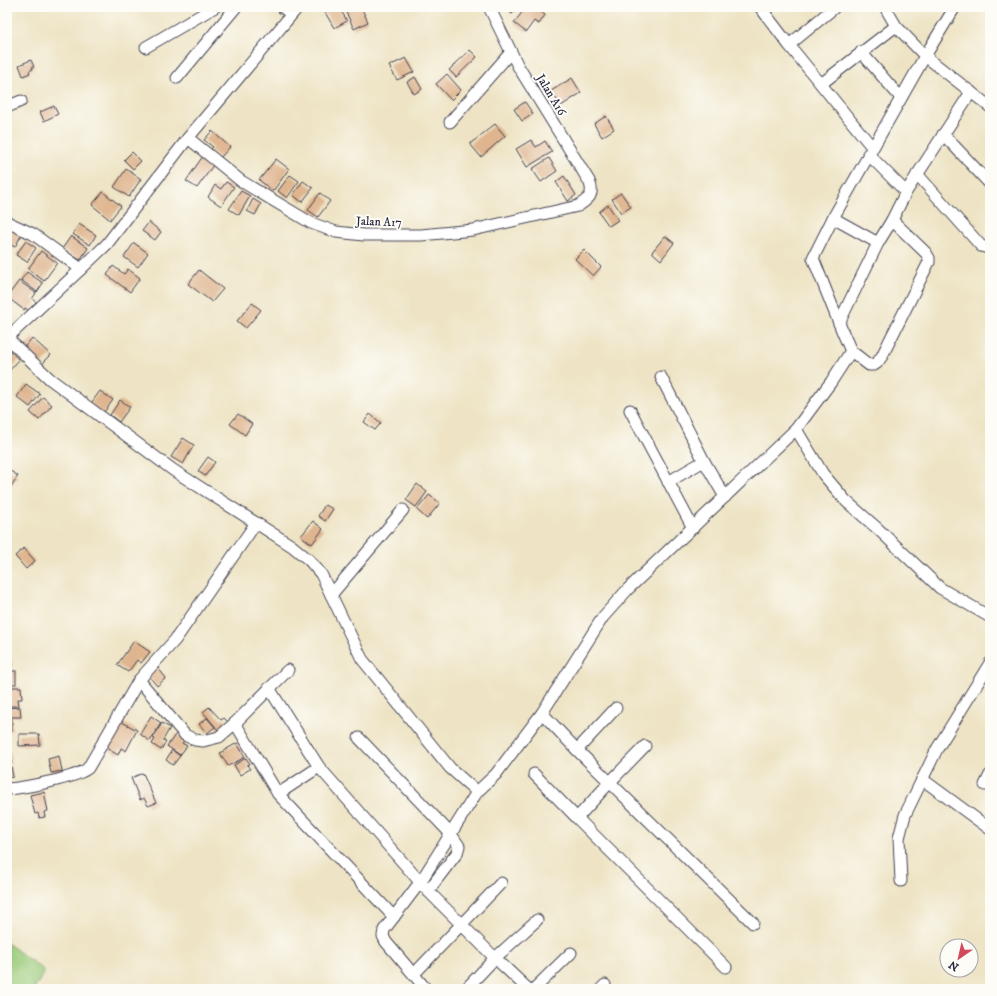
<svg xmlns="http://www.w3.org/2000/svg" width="997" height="996" font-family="'IM FELL DW Pica',serif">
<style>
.green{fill:#9bcb7a;stroke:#5e765a}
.building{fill:#dfb58f}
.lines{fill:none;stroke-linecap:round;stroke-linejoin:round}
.minor-casing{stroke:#413f50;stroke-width:13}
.minor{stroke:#fff;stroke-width:11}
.labels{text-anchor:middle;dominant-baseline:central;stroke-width:4;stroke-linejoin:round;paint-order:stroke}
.street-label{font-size:12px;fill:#22223b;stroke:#fdfcf7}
</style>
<rect width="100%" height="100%" fill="#fdfcf7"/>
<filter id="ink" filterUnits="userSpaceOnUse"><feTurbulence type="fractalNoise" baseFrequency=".025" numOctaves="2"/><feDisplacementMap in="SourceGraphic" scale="8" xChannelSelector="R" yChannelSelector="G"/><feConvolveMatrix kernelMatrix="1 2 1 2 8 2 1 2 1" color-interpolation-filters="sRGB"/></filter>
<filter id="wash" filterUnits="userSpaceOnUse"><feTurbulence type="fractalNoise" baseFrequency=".012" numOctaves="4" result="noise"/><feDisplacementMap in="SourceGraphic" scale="16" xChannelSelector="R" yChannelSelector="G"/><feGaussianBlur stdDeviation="0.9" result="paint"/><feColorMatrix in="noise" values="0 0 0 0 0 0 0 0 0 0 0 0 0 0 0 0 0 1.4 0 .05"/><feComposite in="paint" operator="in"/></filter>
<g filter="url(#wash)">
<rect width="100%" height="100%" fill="#eee4c5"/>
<polygon class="green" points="7,943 45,971 34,989 7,989"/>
<g id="blocks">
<g class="building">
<polygon points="322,7 339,7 347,21 334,28"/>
<polygon points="352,7 361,7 368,22 354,29 345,10"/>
<polygon points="504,7 519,7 512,14"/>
<polygon points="526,7 534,7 545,15 539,24 534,21 526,32 514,23"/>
<polygon points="470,50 477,57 456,77 449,70"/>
<polygon points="406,58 414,72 397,80 389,66"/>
<polygon points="31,60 34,67 32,67 33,69 29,71 30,73 23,76 19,65"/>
<polygon points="447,74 461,90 451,100 436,84"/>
<polygon points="415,77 422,89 414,94 407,82"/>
<polygon points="572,78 581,93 561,106 551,91"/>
<polygon points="525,102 533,114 522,121 514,109"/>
<polygon points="54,106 58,114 44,121 40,112"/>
<polygon points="606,116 614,129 602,137 594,124"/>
<polygon points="495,124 505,136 481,157 470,144"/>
<polygon points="212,131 230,147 220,158 210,150 213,147 204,140"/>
<polygon points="531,140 536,147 545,141 552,152 527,167 516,149"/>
<polygon points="132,152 141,161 133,169 124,160"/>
<polygon points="203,156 214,164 197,188 186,181"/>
<polygon points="549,158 557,171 541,182 532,169"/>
<polygon points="276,159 289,169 273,191 259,180"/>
<polygon points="126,169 141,179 129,197 114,187"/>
<polygon points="290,175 299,181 287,198 278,191"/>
<polygon points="564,176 576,195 568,201 556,182"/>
<polygon points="303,181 313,188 302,202 293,195"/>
<polygon points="226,182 234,187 221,206 208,197 215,185 221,189"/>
<polygon points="241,191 250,196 239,215 229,209"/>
<polygon points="103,192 121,206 110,220 92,205"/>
<polygon points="320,193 330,201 318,217 308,210"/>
<polygon points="621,193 631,207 621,213 612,199"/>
<polygon points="253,199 261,204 255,215 247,211"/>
<polygon points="608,205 618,220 609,226 599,212"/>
<polygon points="149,222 161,232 155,240 142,231"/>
<polygon points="79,224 96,235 90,245 73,234"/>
<polygon points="7,226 22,234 15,247 7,243"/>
<polygon points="71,236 88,248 80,260 62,249"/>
<polygon points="665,236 674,243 661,260 652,252"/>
<polygon points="26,241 36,248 27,262 16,255"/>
<polygon points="134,243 148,253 138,267 124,257"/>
<polygon points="584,250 601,267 593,276 575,259"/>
<polygon points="41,251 57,263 44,281 28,269"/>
<polygon points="113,266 124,274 128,269 140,278 130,292 107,275"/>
<polygon points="199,270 223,289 212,302 188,284"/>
<polygon points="27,272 43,283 37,292 21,280"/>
<polygon points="19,281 36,293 32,299 36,302 29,311 25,308 24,310 7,297"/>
<polygon points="252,303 261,310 246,328 237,321"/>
<polygon points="32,338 51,355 41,365 23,349"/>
<polygon points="9,350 19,360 7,373 7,352"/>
<polygon points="26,384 40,394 30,407 17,397"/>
<polygon points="100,391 113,400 102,415 89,406"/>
<polygon points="43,397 52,405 39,420 30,412"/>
<polygon points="120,400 130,407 119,422 110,415"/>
<polygon points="238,414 252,424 245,435 230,424"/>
<polygon points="370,414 381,423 375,430 364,422"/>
<polygon points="183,438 194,445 183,464 171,457"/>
<polygon points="208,457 215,462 205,476 198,471"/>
<polygon points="9,470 18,476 7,492 7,473"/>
<polygon points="417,484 427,492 416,507 406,500"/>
<polygon points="429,495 440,503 427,519 417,510"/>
<polygon points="325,505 333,509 325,521 318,516"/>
<polygon points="313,521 323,529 312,544 301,536"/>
<polygon points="24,548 35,561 26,569 15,556"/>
<polygon points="134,641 150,652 141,663 137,660 128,672 117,665"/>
<polygon points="7,652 10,652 12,666 7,667"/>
<polygon points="158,668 166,678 157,686 148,675"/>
<rect x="7" y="671" width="9" height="13"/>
<polygon points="7,687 21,687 22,699 18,699 19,706 7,706"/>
<polygon points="20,707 21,717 7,717 7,708"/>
<polygon points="209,707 221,720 224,718 228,722 218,730 203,712"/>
<polygon points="151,716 161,723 150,741 140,734"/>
<polygon points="207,718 215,727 207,733 199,724"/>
<rect x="7" y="719" width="5" height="12"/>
<polygon points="120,721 137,730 126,751 121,748 118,755 106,748"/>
<polygon points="162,723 170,728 163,740 166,741 161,750 152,744 155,739 153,738"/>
<polygon points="19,734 39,734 40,745 19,746"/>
<polygon points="176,734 185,740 182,743 187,746 180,755 167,746"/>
<polygon points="237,743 245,757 228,766 220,753"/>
<polygon points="172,750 180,756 173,765 166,760"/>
<rect x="7" y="752" width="4" height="12"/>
<polygon points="59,756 62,771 51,773 48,759"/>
<polygon points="246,758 250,764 247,765 250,769 240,775 234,765"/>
<polygon points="7,766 11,766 13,777 7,778"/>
<polygon points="143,773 156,803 148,806 144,798 140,800 131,778"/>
<polygon points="44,792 48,811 44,812 45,817 39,818 38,813 35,814 30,795"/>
</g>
</g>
</g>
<g filter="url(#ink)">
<use href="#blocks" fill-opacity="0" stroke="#413f50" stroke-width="1"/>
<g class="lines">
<defs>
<g id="minor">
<polyline points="282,7 291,14"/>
<polyline points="760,7 789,45 872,147"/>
<polyline points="885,7 896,26 925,56 833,218 813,258 843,333 851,351 869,365 874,365 877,363 882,356 929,262 929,258 926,253 892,220"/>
<polyline points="955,7 925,56 990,107"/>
<polyline points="789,45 835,7"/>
<polyline points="146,47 215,7"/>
<polyline points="861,52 901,98"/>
<polyline points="177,78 236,7"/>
<polyline points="821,84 896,26"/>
<polyline points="7,107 21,101"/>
<polyline points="450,122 511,52"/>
<polyline points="943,134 990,184"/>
<path d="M188,138L241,181L311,223L336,232L364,235H421L473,230L578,206C589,199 595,194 589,181L518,66L489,7"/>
<polyline points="868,154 906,192"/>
<polyline points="917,174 981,246 988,248 990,246"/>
<polyline points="833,218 878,243"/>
<polyline points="7,222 33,234 81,269"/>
<polyline points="839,323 878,243 892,220 906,192 971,92"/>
<polyline points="7,338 50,379 173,470 292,546 309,560 321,574 362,659 450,768 477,792"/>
<polyline points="7,338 81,269 107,244 188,138 298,7"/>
<polyline points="661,377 704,461 725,497"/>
<polyline points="630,410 693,528"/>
<polyline points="796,429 823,474 846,501 878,529 940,588 990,617"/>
<polyline points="668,482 704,461"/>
<polyline points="331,595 403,510"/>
<polyline points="139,680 185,735 195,740 203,741 219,737 235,723 288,670"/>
<polyline points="269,688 319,767 428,891 495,958 528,989"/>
<polyline points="542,713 577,750 753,923"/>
<polyline points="235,723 278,794 394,917"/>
<polyline points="359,738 450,833 459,846 457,853 428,891"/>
<polyline points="645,746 610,782 577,818 726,967"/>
<polyline points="577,750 616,708"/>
<polyline points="534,774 577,818"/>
<polyline points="922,779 990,829"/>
<polyline points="985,785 990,775"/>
<path d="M7,789C23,788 77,778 88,768L139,680L175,640L256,523"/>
<polyline points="278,794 319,767"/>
<polyline points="901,881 899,838 905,815 937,749 990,663"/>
<polyline points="414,974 501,883"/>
<polyline points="426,989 386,942 383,936 384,930 421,881 477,792 496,774 542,713 603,617 628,589 796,429 831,382 851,351"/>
<polyline points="466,989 495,958 537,920"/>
<polyline points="534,989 571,953"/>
<polyline points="601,989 605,985"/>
</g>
</defs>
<use href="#minor" class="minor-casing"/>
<use href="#minor" class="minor"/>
</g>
</g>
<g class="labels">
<g class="street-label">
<text transform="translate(551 95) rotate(59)">Jalan A16</text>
<text transform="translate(379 222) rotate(2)">Jalan A17</text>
</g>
</g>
<rect width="997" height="996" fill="none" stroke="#fdfcf7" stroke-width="24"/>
<g transform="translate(959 958) rotate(214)"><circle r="19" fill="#fdfcf7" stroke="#a5a5ac"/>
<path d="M0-3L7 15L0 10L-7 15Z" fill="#d1495b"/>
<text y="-6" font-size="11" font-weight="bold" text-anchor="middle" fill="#22223b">N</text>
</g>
</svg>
